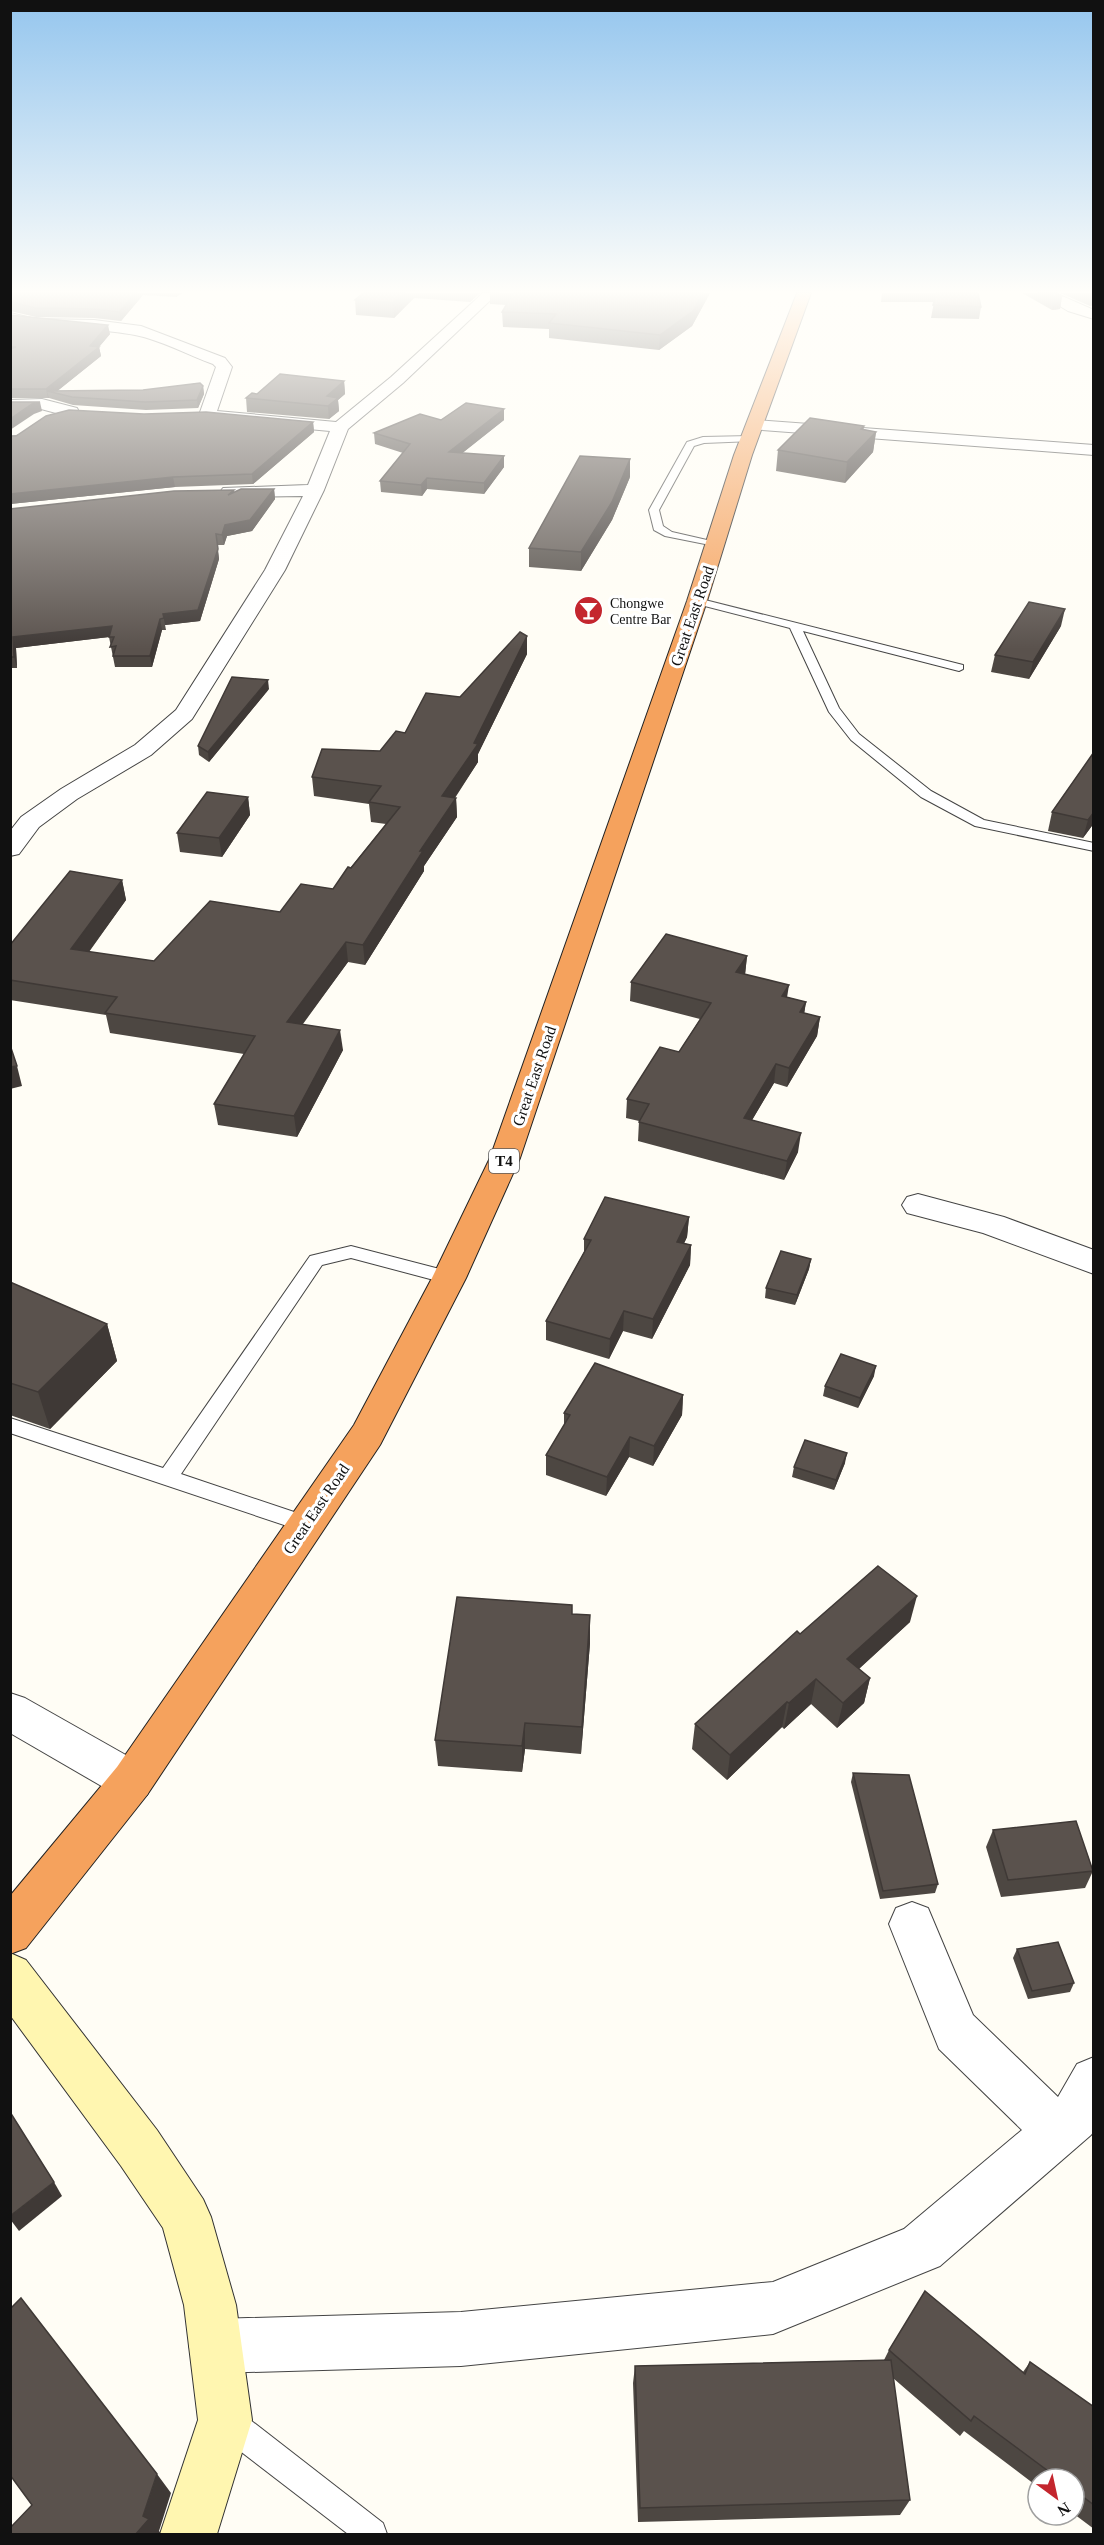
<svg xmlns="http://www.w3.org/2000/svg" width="1104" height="2545" font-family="Georgia,serif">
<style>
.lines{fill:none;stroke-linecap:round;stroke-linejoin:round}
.lane-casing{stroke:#444;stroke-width:2}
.street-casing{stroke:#444;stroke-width:2}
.secondary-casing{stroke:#333;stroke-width:2}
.highway-casing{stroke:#222;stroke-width:2}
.lane{fill:#fff;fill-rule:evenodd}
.street{fill:#fff;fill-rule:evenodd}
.secondary{fill:#fff6b0;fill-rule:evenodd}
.highway{fill:#f5a25d;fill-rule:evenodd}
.wall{fill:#4d4742}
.shaded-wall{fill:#3f3936}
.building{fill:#5a524d;stroke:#3f3936;stroke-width:1.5}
.labels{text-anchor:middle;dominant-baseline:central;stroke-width:6;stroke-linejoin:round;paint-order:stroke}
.far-poi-label{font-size:14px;fill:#111;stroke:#fff;text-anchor:start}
.shield{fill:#fff;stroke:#585858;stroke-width:1.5}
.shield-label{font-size:15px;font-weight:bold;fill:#111}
.street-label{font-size:16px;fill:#111;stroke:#fff}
</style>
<rect width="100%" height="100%" fill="#fffdf5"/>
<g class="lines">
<defs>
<g id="lane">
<polygon points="750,436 755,439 753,441 704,443 694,446 659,510 663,526 672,532 720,543 720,547 665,536 654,530 649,510 687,442 703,437"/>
<polygon points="697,598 963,665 963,669 959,671 803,631 839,708 859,734 931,791 984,820 1094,843 1094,851 975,826 921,797 851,740 829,712 790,628 693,603 691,601"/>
<polygon points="351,1246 455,1273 458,1278 455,1283 449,1284 351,1258 322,1265 181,1474 312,1518 315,1524 312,1530 305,1532 10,1433 10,1418 163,1468 310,1256"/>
<polygon points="229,2408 240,2412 383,2523 387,2534 348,2534 218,2434 214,2423 218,2412"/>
</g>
<g id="street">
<path d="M483,293H498L403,383L348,429L324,490L285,570L192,719L151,755L77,799L39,827L19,854L10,856V831L21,817L61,789L135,745L176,710L265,570L303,496L229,497L223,496L220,492L223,488L308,485L330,431L201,419L199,415L216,367L213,364C188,355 161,340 135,335C94,327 52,331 10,322V313L36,319L94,320L141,326L225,358L232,367L217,411L336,422L391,377Z"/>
<polygon points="1038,293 1055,293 1094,310 1094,319 1068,311"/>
<polygon points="42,399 77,408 79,412 71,417 41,409 10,410 10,400"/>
<polygon points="756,420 1094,445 1094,455 750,429 748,425 750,421"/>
<polygon points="918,1194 1004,1217 1094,1250 1094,1274 983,1233 907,1213 902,1205 907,1197"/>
<polygon points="10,1693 25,1698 147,1767 153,1781 147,1795 132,1801 117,1795 10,1733"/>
<polygon points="912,1902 928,1908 973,2015 1058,2097 1077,2064 1094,2057 1094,2131 1091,2135 940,2266 773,2334 461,2366 216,2373 197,2365 189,2346 197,2327 216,2319 461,2312 773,2282 904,2229 1022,2130 939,2049 889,1924 896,1908"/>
</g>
<polygon id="secondary" points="10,1953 26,1960 157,2130 203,2199 211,2217 236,2305 252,2420 217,2534 160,2534 198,2420 184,2305 163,2228 121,2166 10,2015"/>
<polygon id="highway" points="797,293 811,293 752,455 707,601 520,1158 466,1278 380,1445 147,1795 26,1948 10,1954 10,1896 117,1767 354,1425 432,1278 490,1158 687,601 734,455"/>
</defs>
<use href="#lane" class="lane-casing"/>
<use href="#street" class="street-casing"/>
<use href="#secondary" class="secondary-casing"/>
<use href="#highway" class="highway-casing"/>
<use href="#lane" class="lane"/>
<use href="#street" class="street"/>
<use href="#secondary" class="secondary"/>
<use href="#highway" class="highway"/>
</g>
<g class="wall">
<polygon points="10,293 183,293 176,297 143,295 121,321 94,318 36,317 10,311"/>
<polygon points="363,293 480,293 470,302 414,298 394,318 356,315 355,300"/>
<polygon points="490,293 710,293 692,326 659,350 549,338 549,329 503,327 502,312 506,305 490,304"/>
<polygon points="882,293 978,293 981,307 979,319 931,318 934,302 881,302"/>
<polygon points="1022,293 1056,293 1062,296 1060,309 1052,310"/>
<polygon points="1060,293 1094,293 1090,306"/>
<polygon points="10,315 110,334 99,347 101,356 57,391 143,390 203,386 204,394 198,408 146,410 73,405 49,398 10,398"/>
<polygon points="344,381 345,394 338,400 339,411 329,419 247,412 246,398 257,394"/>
<polygon points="144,414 313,422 314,432 253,484 175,487 10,504 10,436"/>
<polygon points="441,420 504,420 462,453 504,456 504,467 484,494 427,489 422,496 381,492 380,481 403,453 375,444 374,433"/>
<polygon points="864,430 876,432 873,452 845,483 776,471 778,450"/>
<polygon points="630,477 612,520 581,571 529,567 529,548"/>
<polygon points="274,489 275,499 252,531 227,536 224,545 217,545 219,559 200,621 165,625 166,630 162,630 152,667 115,667 109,637 16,648 17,668 10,668 10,509 234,490 234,492"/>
<polygon points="1061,626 1029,679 991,672 995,655"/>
<polygon points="527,636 527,654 478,754 478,762 455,798 456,798 457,817 424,866 424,871 365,965 348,962 303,1024 343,1050 297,1137 218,1125 214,1104 244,1054 110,1033 106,1015 10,1000 10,945 122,880 126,900 89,952 154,961 280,912 333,889 386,824 371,822 369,804 314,796 312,777 380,751 405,733 460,697"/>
<polygon points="269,689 209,762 199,755 198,746"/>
<polygon points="1094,752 1094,823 1083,838 1048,831 1052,812"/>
<polygon points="248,797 250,815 222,857 180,852 177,833"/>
<polygon points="747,956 745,974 787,997 806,1002 804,1013 820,1017 817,1036 787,1087 774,1083 752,1120 798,1152 784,1180 638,1141 639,1121 626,1118 627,1099 679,1052 700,1019 630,1001 631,982"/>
<polygon points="689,1217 687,1237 684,1243 691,1245 690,1265 652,1339 623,1331 609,1359 546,1340 546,1321 584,1252 584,1239"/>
<polygon points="811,1259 809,1269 795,1305 765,1298 766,1288"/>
<polygon points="10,1282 107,1324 117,1361 50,1429 10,1415"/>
<polygon points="874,1376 858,1408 823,1396 825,1386"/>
<polygon points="683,1395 682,1415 653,1466 629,1457 606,1496 546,1475 546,1455 564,1426 564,1413"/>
<polygon points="845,1463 834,1490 792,1477 794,1467"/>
<polygon points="572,1614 590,1615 590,1643 581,1754 525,1749 522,1772 438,1766 435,1740"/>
<polygon points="910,1622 859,1669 870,1678 864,1703 837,1728 811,1704 784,1729 782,1727 727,1780 692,1749 695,1724 800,1634"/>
<polygon points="853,1773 938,1884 935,1893 880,1899 851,1782"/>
<polygon points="993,1830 1093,1871 1085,1888 1001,1897 986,1847"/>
<polygon points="1017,1949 1074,1983 1070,1992 1028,1999 1013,1958"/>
<polygon points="889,2350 1023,2372 1030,2362 1094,2407 1094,2529 1074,2514 1074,2479 1038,2479 1038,2487 964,2431 960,2436 893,2378 910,2500 900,2515 638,2522 633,2383 635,2366 884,2360"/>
</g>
<g class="shaded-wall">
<polygon points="136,293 143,293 143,295 121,321 119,312"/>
<polygon points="176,293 183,293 176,297"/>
<polygon points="404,293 414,293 414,298 394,318 393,303"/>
<polygon points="469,293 480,293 470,302"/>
<polygon points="703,293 710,293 692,326 659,350 660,335"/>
<polygon points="1092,293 1094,293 1094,305 1090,306"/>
<polygon points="1062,296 1060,309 1052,310 1054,297"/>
<polygon points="108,325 110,334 99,347 101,356 55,393 47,391 49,398 48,398 46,389 90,346"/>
<polygon points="344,381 345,394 338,400 339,411 329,419 327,396"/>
<polygon points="203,386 204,394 198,408 197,400"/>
<polygon points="40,402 42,411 34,414 10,430 10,419 32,404"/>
<polygon points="504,409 504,420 450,463 449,452"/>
<polygon points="313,422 314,432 253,484 252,474"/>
<polygon points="864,426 862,446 876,432 873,452 845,483 847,462 861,429"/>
<polygon points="504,456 504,467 484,494 484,483"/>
<polygon points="630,459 630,477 612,520 581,571 581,552"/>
<polygon points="173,477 175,487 10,504 10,494"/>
<polygon points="427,478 427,489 422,496 421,485"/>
<polygon points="274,489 275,499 252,531 227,536 224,545 222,535 225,525"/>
<polygon points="218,549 219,559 200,621 165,625 166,630 163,614"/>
<polygon points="1065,609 1061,626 1029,679 1033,662"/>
<polygon points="160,619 162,630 152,667 150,656"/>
<polygon points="112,626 109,637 16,648 17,668 14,657 13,637"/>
<polygon points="527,636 527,654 478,754 478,762 443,815 442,796 474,743"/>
<polygon points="268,680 269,689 209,762 208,752"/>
<polygon points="248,797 250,815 222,857 219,838"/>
<polygon points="456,798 457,817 424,866 424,871 365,965 363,945 420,851"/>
<polygon points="1094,812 1094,823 1083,838 1088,820"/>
<polygon points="122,880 126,900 76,969 71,949"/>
<polygon points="346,942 348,962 289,1042 287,1022"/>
<polygon points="747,956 745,975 736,972"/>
<polygon points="789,985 786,1004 782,996"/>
<polygon points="806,1002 803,1021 800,1012"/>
<polygon points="820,1017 817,1036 787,1087 789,1068"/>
<polygon points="340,1030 343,1050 297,1137 294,1116"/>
<polygon points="776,1064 774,1083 742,1137 744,1118"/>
<polygon points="17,1066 22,1086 10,1089 10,1067"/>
<polygon points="801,1133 798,1152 784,1180 787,1161"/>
<polygon points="689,1217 687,1237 676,1261 677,1242"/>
<polygon points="691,1245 690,1265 652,1339 653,1319"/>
<polygon points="811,1259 809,1269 795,1305 797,1295"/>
<polygon points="624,1311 623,1331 609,1359 610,1339"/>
<polygon points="107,1324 117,1361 50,1429 38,1392"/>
<polygon points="876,1366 874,1376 858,1408 860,1398"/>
<polygon points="683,1395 682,1415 653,1466 654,1446"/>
<polygon points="630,1437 629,1457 606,1496 607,1477"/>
<polygon points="847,1453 845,1463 834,1490 836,1480"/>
<polygon points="917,1596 910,1622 842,1684 847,1659"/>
<polygon points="590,1615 590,1643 581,1754 582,1727"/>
<polygon points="870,1678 864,1703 837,1728 843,1703"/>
<polygon points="816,1679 811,1704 784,1729 789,1703"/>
<polygon points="787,1702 782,1727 727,1780 730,1755"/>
<polygon points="525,1723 525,1749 522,1772 522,1746"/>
<polygon points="54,2182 62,2196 19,2231 10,2219 10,2216"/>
<polygon points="157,2474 171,2493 159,2531 162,2535 135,2535 143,2516"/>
</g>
<g class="building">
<polygon points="10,293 136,293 119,312 93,309 35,308 10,302"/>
<polygon points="363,293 404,293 393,303 355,300"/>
<polygon points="513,293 703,293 693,311 660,335 549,323 556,314 502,312"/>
<polygon points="936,293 978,293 981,307 933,305"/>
<polygon points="1047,293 1056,293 1062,296 1054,297"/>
<polygon points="10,315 108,325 90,346 99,347 46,389 10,389 10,349 16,347 10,347"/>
<polygon points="280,374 344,381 327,396 338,398 328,406 246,398 252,393 257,394"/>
<polygon points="200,383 203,386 197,400 145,402 72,397 47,391 143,390"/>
<polygon points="10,402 40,402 32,404 10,419"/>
<polygon points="466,403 504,409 449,452 504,456 484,483 427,478 421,485 380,481 410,444 374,433 420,414 441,420"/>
<polygon points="69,410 144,414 206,412 313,422 252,474 173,477 10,494 10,436 16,436 46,416"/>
<polygon points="810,418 864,426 861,429 876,432 847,462 778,450"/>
<polygon points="580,456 630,459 612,502 581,552 529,548"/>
<polygon points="241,489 274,489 250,520 225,525 222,535 216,534 218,549 198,610 163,614 164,618 160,619 150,656 113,656 116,646 110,647 114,637 109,637 112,626 13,637 14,657 10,657 10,509 174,491 234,490 228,495"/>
<polygon points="1029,602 1065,609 1033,662 995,655"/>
<polygon points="520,632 527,636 474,743 478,744 442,796 456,798 420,851 423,851 363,945 346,942 287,1022 340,1030 294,1116 214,1104 255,1036 105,1013 117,997 10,980 10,945 70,871 122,880 71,949 154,961 210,901 280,912 301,884 333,889 348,867 351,868 400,807 369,802 381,786 312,777 322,749 380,751 396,731 405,733 426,693 460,697"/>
<polygon points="232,677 268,680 208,752 198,746"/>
<polygon points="1094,752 1094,812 1088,820 1052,812"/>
<polygon points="207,792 248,797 219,838 177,833"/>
<polygon points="666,934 747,956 736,972 789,985 782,996 806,1002 800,1012 820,1017 789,1068 776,1064 744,1118 801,1133 787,1161 639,1122 649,1104 627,1099 660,1047 679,1052 711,1003 631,982"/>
<polygon points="10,1045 17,1066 10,1067"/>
<polygon points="605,1197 689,1217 677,1242 691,1245 653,1319 624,1311 610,1339 546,1321 591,1240 584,1239"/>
<polygon points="781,1251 811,1259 797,1295 766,1288"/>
<polygon points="10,1282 107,1324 38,1392 10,1383"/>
<polygon points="841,1354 876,1366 860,1398 825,1386"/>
<polygon points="595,1363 683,1395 654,1446 630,1437 607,1477 546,1455 570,1415 564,1413"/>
<polygon points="805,1440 847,1453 836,1480 794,1467"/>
<polygon points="878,1566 917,1596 847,1659 870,1678 843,1703 816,1679 789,1703 787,1702 730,1755 695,1724 797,1631 800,1634"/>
<polygon points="457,1597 572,1605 572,1614 590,1615 582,1727 525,1723 522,1746 435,1740"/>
<polygon points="853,1773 909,1775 938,1884 883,1891"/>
<polygon points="1076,1821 1093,1871 1008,1880 993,1830"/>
<polygon points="1058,1942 1074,1983 1032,1991 1017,1949"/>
<polygon points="10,2112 54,2182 10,2216"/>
<polygon points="925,2291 1025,2374 1030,2362 1094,2407 1094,2505 1074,2490 1074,2479 1059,2479 974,2416 971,2421 889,2350"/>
<polygon points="21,2298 157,2474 143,2516 149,2519 135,2535 10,2535 10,2528 32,2505 10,2475 10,2309"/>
<polygon points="891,2360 910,2500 640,2508 635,2366"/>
</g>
<linearGradient id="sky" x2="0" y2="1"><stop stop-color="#95c6ee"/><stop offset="0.45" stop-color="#fffefa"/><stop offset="1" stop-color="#fffefa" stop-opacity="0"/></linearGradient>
<rect width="1104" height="649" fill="url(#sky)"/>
<defs>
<symbol id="bar-disc" viewBox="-11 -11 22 22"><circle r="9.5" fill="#c4262e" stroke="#fff"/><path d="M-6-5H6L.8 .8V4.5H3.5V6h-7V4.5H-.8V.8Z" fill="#fff"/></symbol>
</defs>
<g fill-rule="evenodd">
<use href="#bar-disc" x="572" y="594" width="33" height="33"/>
</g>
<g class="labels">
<g class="far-poi-label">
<text x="610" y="603">Chongwe<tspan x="610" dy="16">Centre Bar</tspan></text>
</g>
<rect class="shield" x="489" y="1149" width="30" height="24" rx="4.5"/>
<g class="shield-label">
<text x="504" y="1161">T4</text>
</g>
<g class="street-label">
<text transform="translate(692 616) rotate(-71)">Great East Road</text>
<text transform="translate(534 1076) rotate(-71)">Great East Road</text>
<text transform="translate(316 1509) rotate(-56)">Great East Road</text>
</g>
</g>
<rect width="1104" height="2545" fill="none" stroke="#111111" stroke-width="24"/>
<g transform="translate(1056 2497) rotate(147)"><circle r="28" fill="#ffffff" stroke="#a0a0a0" stroke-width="1.5"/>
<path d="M0-4.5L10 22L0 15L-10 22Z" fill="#c4262e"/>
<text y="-9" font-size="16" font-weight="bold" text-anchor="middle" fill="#111111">N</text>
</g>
</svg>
